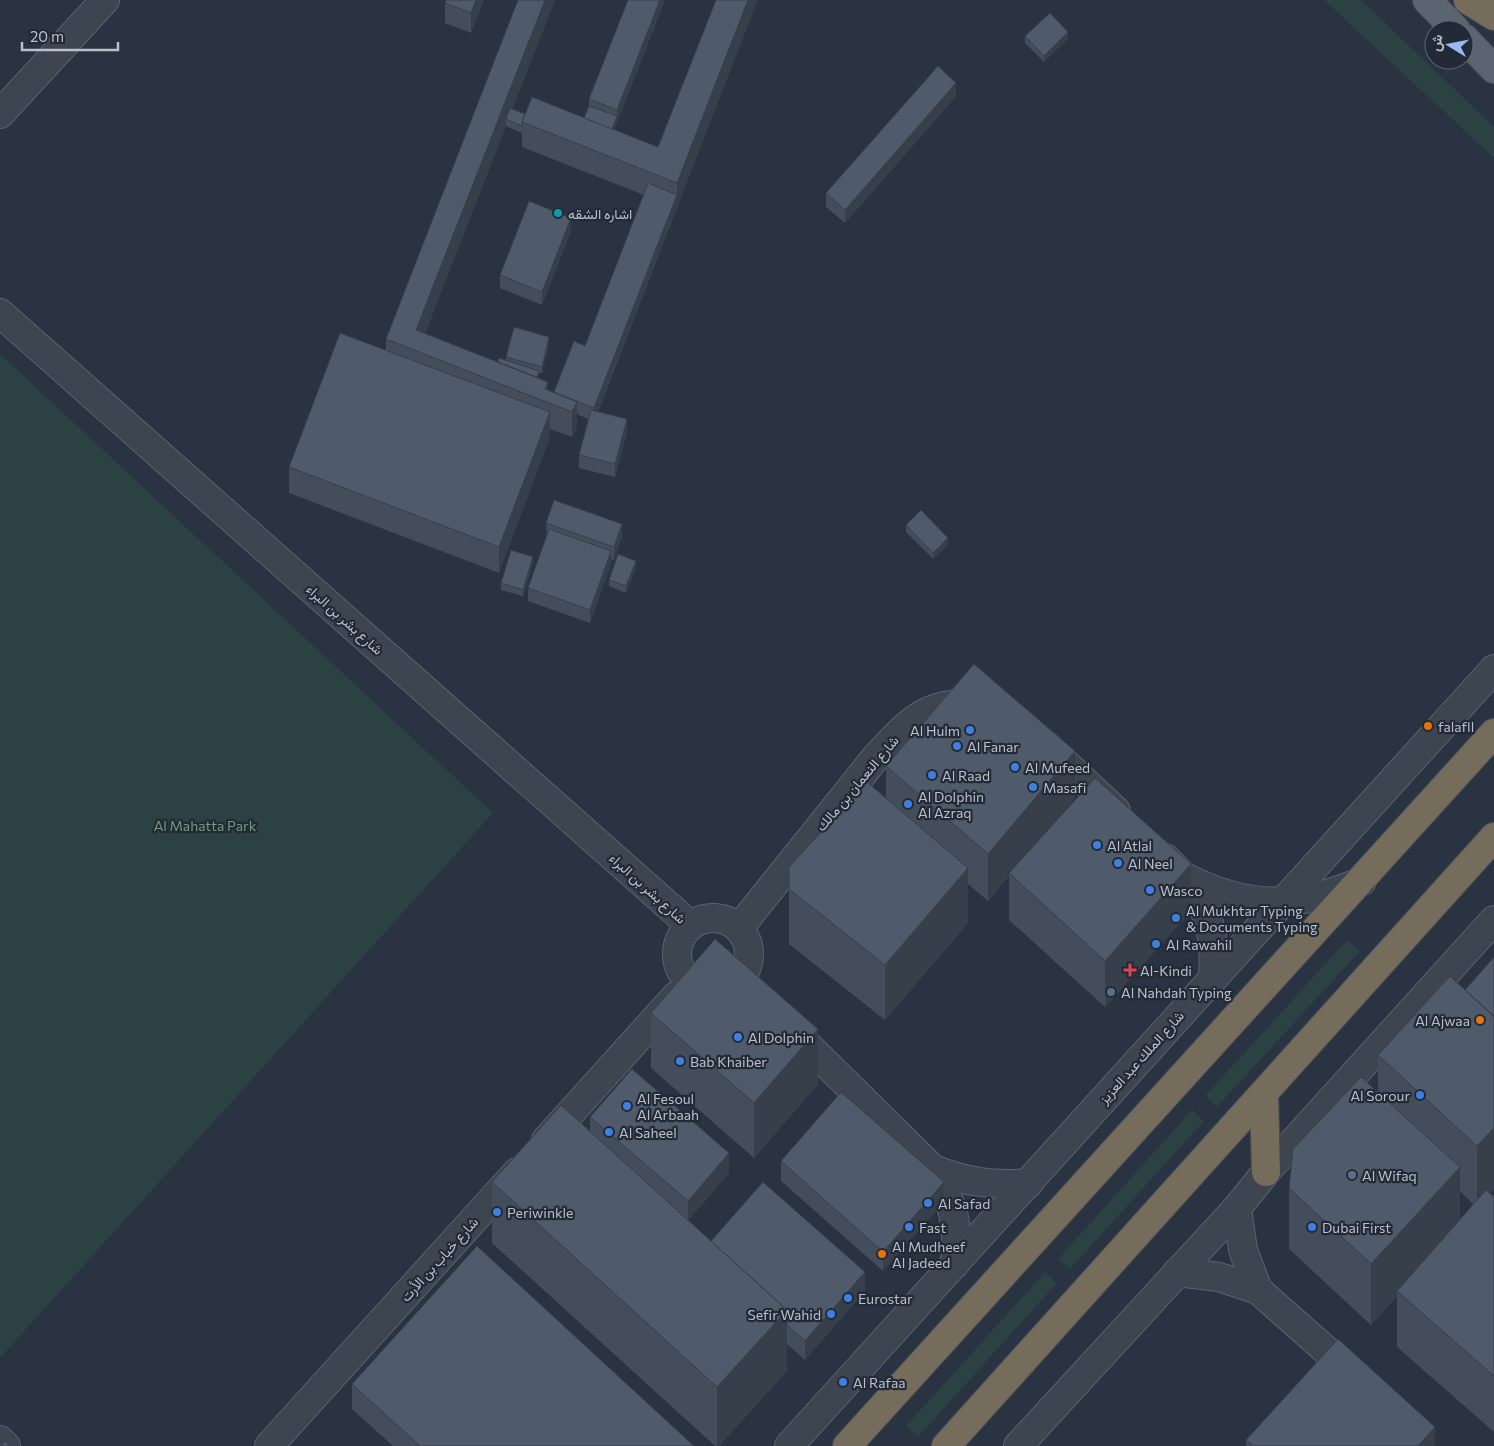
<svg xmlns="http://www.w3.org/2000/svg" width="1494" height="1446" font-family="Commissioner,Vazirmatn,sans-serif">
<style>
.green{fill:#2c4143}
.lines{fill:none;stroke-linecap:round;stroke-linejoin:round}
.street-casing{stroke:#5b636e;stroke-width:30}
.primary-casing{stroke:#474e5a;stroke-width:30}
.highway-casing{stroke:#48505b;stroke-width:30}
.street{stroke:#3d4551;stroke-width:28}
.primary{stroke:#5b6471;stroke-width:28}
.highway{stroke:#766c5b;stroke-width:28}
.wall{fill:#444d5b;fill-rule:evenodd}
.shaded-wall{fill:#373f4a}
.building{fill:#4f5a6a;stroke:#373f4a}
.culture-dot{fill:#0f9aa8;stroke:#222a36;stroke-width:2}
.food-dot{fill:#e8710a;stroke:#222a36;stroke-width:2}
.shop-dot{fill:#3f7fe0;stroke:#222a36;stroke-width:2}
.health-dot{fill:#e0444e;stroke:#222a36;stroke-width:2}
.service-dot{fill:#5c6f8a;stroke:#222a36;stroke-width:2}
.labels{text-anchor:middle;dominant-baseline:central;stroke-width:4.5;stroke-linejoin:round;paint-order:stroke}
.poi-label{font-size:14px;fill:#bac0cb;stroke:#222a36;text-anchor:start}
.street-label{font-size:14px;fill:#bac0cb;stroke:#222a36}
.park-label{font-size:14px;fill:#739a7d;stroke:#222a36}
</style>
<rect width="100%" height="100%" fill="#293341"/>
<g class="green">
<polygon points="1324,0 1361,0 1494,127 1494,158"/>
<polygon points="0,354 493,813 0,1358"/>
<polygon points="1347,940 1360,951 1217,1107 1205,1096"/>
<polygon points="1192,1110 1204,1121 1070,1269 1058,1259"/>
<polygon points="1045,1272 1057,1283 918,1437 906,1426"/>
</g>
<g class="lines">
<defs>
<g id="street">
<polyline points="0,114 105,0"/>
<polyline points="0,313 690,925"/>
<polyline points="1047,746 1116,811"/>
<path d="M1165,858C1203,894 1217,924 1213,976"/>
<path d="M1185,877C1246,909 1299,909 1362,881"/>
<circle cx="713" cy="954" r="36"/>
<path d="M739,928L876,757C906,725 925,701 973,704"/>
<path d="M791,1029L933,1169C954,1203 959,1225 955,1264"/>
<polyline points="546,1140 676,996"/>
<path d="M933,1169C965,1182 994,1186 1029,1183"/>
<polyline points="1237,1208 1243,1250 1258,1290"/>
<polyline points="1177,1272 1219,1277 1258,1290 1354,1375"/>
<polyline points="0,1440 6,1446"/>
<polyline points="269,1446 517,1172"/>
<polyline points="789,1446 1494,669"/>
<polyline points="1018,1446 1237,1208 1266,1172 1494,920"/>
</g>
<g id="primary">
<polyline points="1427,0 1456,30"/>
<polyline points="1464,38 1494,69"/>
</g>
<g id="highway">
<polyline points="1468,0 1494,16"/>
<polyline points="1264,1095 1266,1172"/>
<polyline points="847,1446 1494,733"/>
<polyline points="946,1446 1494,837"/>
</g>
</defs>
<use href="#street" class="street-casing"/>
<use href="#primary" class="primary-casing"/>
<use href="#highway" class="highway-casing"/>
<use href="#street" class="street"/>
<use href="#primary" class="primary"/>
<use href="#highway" class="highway"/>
</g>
<g class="wall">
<polygon points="446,0 484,0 471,33 445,23 445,3"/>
<path d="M518,0H555L512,109L525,114L584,118L589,106V99L628,0H665L614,130L658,147L716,0L677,208L598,412L627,432L615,477L579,468V455L588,419L577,414V427L572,437L550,429V437L499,573L289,493V467L386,350V339ZM506,126L522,133V147L644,195L585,346L554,393L548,390L538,378L539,373H542L549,344L506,357V360L498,362L425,333Z"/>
<polygon points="1025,36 1068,39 1044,62 1025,43"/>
<polygon points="956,96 845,223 826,207 826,193"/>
<polygon points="571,231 542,305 500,288 500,275"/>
<polygon points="546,523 622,537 614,560 611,559 611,564 590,623 528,601 528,588 547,536"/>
<polygon points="906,525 948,545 933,559 906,532"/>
<polygon points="533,563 523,596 501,590 501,583"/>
<polygon points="636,568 626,593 609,586 609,580"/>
<polygon points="886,766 1075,798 1048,830 1191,911 1105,1007 1009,920 1009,876 988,901 968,884 968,923 885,1020 789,944 789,867 886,798"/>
<path d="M1494,957V1189L1490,1194L1494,1197V1432L1397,1347V1296L1371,1325L1289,1249V1188L1378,1092V1055L1465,990ZM1460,1191L1473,1204L1460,1220Z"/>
<polygon points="651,1013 818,1084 754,1158 651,1068"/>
<polygon points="590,1117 729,1173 688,1220 711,1241 865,1291 805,1360 787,1344 787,1371 719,1446 715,1446 492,1243 492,1182 590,1132"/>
<polygon points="781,1161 944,1202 883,1271 781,1181"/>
<polygon points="352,1384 694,1446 393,1446 352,1409"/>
<polygon points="1246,1440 1435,1446 1246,1446"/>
</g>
<g class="shaded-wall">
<polygon points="476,0 484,0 471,33 471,13"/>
<polygon points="545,0 555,0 508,120 506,119 506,126 418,352 416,330"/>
<polygon points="660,0 665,0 606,151 606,145 617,116 617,110"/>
<polygon points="748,0 758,0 594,421 594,408 677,195 677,183"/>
<polygon points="1068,32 1068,39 1044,62 1044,56"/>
<polygon points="956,83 956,96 845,223 845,210"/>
<polygon points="571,218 571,231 542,305 542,292"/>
<polygon points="549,337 549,344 542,373 542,367"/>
<polygon points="548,382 548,403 545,389"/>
<polygon points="577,402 577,427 572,437 572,412"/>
<polygon points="550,412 550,437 499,573 499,547"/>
<polygon points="627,419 627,432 615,477 615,464"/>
<polygon points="622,524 622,537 614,560 614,547"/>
<polygon points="948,538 948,545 933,559 933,553"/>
<polygon points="611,551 611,564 590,623 590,610"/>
<polygon points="533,557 533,563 523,596 523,590"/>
<polygon points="636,561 636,568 626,593 626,586"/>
<polygon points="1075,751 1075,798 1010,875 1009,873 1009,876 988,901 988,854"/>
<polygon points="1191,864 1191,911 1105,1007 1105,961"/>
<polygon points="968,868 968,923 885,1020 885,965"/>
<polygon points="818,1029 818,1084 754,1158 754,1103"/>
<polygon points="1494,1128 1494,1189 1477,1207 1477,1146"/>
<polygon points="729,1153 729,1173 688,1221 688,1201"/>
<polygon points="1460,1167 1460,1228 1397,1291 1397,1296 1371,1325 1371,1264"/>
<polygon points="944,1182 944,1202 883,1271 883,1252"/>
<polygon points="865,1272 865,1291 805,1360 805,1341"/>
<polygon points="787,1310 787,1371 719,1446 717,1446 717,1387"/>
<polygon points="1435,1427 1435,1446 1418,1446"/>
</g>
<g class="building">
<polygon points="446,0 476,0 471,13 445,3"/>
<polygon points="518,0 545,0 416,330 548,382 545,389 577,402 572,412 386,339"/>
<polygon points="628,0 660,0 617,110 589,99"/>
<polygon points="716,0 748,0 677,183 522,122 532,97 658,147"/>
<polygon points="1050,13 1068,32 1044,56 1025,36"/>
<polygon points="938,66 956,83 845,210 826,193"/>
<polygon points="589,106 617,116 612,129 584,118"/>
<polygon points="510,108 525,114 522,122 522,126 506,119"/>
<polygon points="648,183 677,195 594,408 554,392 574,341 585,346"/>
<polygon points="529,201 571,218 542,292 500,275"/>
<polygon points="514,327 549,337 542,367 506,357"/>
<polygon points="340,333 550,412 499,547 289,467"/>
<polygon points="499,358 539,371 537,377 498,362"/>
<polygon points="591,410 627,419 615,464 579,455"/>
<polygon points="554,500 622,524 614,547 546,523"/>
<polygon points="921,510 948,538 933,553 906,525"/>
<polygon points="549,529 611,551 590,610 528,588"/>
<polygon points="511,550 533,557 523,590 501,583"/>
<polygon points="618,554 636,561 626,586 609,580"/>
<polygon points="974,664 1075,751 988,854 886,766"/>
<polygon points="1095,778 1191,864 1105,961 1009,873"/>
<polygon points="867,782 968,868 885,965 789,889 789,867"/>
<polygon points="715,939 818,1029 754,1103 651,1013"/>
<polygon points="1494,957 1494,1016 1465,990"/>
<polygon points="1450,976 1494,1017 1494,1128 1477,1146 1378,1055"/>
<polygon points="632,1069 729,1153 688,1201 590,1117"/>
<polygon points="1361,1077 1460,1167 1371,1264 1289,1188 1293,1149"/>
<polygon points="841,1092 944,1182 883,1252 781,1161"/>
<polygon points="561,1105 787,1310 717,1387 492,1182"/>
<polygon points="763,1182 865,1272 805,1341 787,1325 787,1310 711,1241"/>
<polygon points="1486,1190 1494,1197 1494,1376 1397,1291"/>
<polygon points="477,1246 694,1446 420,1446 352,1384"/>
<polygon points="1338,1339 1435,1427 1418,1446 1253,1446 1246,1440"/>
<polygon points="5,1441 10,1446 1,1446"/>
</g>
<circle class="culture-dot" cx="558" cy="213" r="5"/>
<g class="food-dot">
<circle cx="1428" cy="726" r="5"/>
<circle cx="1480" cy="1020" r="5"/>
<circle cx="882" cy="1254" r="5"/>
</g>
<g class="shop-dot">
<circle cx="970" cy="730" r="5"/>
<circle cx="957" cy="746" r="5"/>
<circle cx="1015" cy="767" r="5"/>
<circle cx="932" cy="775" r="5"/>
<circle cx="1033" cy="787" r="5"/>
<circle cx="908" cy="804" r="5"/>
<circle cx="1097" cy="845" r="5"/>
<circle cx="1118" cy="863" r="5"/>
<circle cx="1150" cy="890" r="5"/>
<circle cx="1176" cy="918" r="5"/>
<circle cx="1156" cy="944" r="5"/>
<circle cx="738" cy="1037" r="5"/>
<circle cx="680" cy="1061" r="5"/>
<circle cx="1420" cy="1095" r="5"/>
<circle cx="627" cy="1106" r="5"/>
<circle cx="609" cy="1132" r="5"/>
<circle cx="928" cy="1203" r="5"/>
<circle cx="497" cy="1212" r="5"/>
<circle cx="909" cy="1227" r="5"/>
<circle cx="1312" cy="1227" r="5"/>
<circle cx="848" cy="1298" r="5"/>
<circle cx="831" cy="1314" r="5"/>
<circle cx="843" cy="1382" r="5"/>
</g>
<path class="health-dot" d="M1127.5 962.5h5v5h5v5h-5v5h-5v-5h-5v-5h5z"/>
<g class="service-dot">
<circle cx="1111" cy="992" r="5"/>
<circle cx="1352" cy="1175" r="5"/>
</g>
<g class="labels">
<g class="poi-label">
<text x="568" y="213">اشاره الشقه</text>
<text x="1438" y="726">falafll</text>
<text x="960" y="730" text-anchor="end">Al Hulm</text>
<text x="967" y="746">Al Fanar</text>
<text x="1025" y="767">Al Mufeed</text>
<text x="942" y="775">Al Raad</text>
<text x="1043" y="787">Masafi</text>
<text x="918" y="796">Al Dolphin<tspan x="918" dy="16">Al Azraq</tspan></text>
<text x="1107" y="845">Al Atlal</text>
<text x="1128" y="863">Al Neel</text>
<text x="1160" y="890">Wasco</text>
<text x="1186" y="910">Al Mukhtar Typing<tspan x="1186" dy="16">&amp; Documents Typing</tspan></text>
<text x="1166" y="944">Al Rawahil</text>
<text x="1140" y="970">Al-Kindi</text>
<text x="1121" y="992">Al Nahdah Typing</text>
<text x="1470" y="1020" text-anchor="end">Al Ajwaa</text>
<text x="748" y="1037">Al Dolphin</text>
<text x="690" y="1061">Bab Khaiber</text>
<text x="1410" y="1095" text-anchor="end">Al Sorour</text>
<text x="637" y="1098">Al Fesoul<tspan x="637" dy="16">Al Arbaah</tspan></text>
<text x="619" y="1132">Al Saheel</text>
<text x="1362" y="1175">Al Wifaq</text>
<text x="938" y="1203">Al Safad</text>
<text x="507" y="1212">Periwinkle</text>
<text x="919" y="1227">Fast</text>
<text x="1322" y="1227">Dubai First</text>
<text x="892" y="1246">Al Mudheef<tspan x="892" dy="16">Al Jadeed</tspan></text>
<text x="858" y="1298">Eurostar</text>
<text x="821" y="1314" text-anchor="end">Sefir Wahid</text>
<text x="853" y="1382">Al Rafaa</text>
</g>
<g class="street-label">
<text transform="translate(345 619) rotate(42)">شارع بشر بن البراء</text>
<text transform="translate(857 783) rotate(-50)">شارع النعمان بن مالك</text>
<text transform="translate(648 888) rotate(42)">شارع بشر بن البراء</text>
<text transform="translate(1141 1057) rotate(-48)">شارع الملك عبد العزيز</text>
<text transform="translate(439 1259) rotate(-48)">شارع خباب بن الأرت</text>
</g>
<g class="park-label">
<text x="205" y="825">Al Mahatta Park</text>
</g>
</g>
<g transform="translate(1449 45) rotate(280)"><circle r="24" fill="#222a36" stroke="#5f6672"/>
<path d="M0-4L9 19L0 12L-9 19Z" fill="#99baf1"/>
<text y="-8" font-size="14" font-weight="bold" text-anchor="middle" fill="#bac0cb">ش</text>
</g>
<path d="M22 42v8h96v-8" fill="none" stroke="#bac0cb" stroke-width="2.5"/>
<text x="30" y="42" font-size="15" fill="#bac0cb" stroke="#222a36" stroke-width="4" paint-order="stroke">20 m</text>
</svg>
